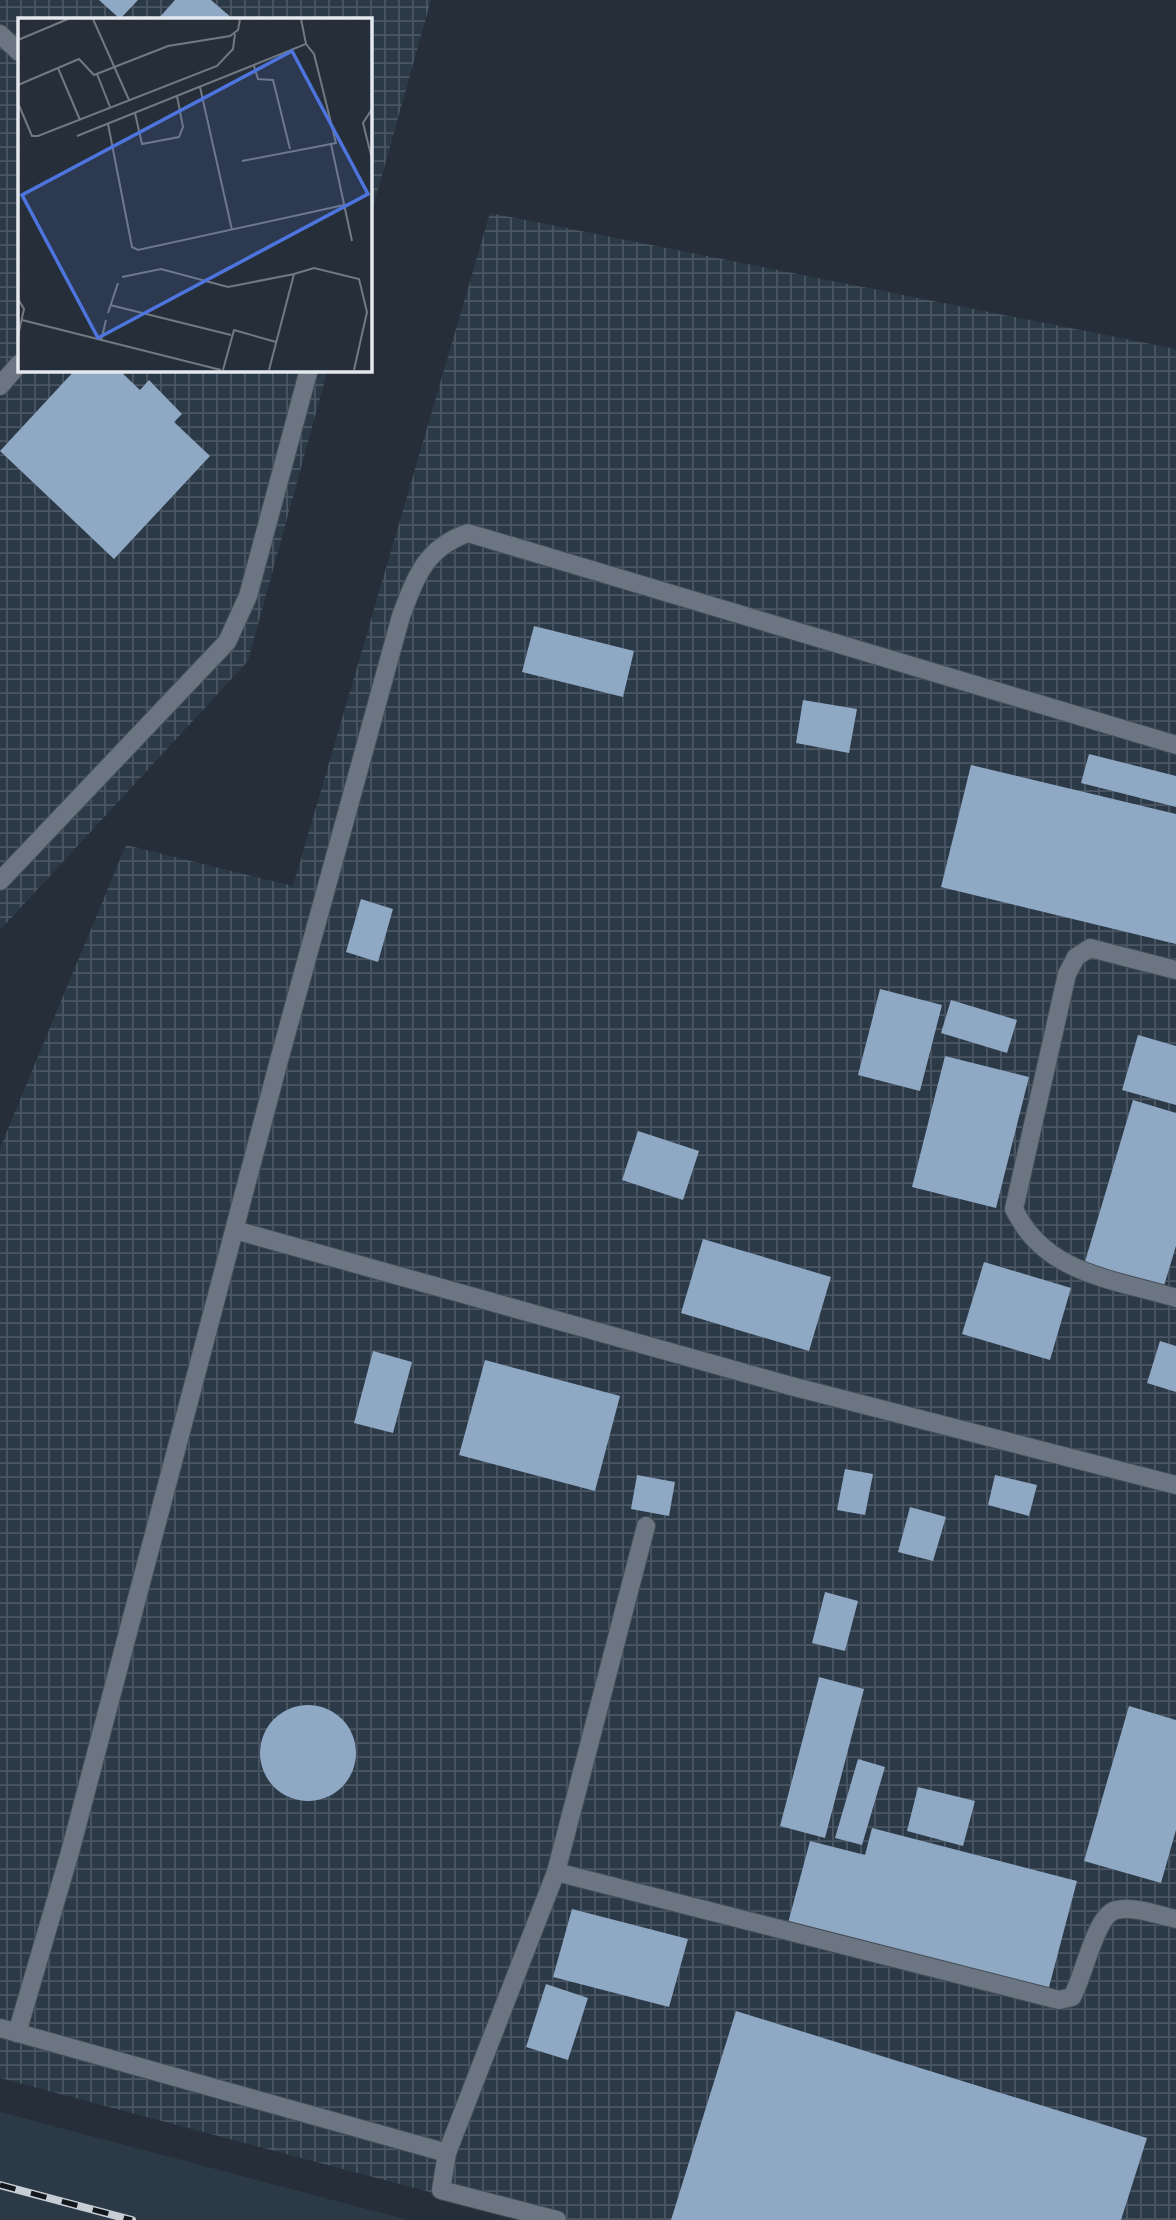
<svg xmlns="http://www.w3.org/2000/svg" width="1176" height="2220" font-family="Montserrat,sans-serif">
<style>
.built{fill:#2c3a48}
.industrial{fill:url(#industrial-grid)}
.building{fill:#8fa8c4}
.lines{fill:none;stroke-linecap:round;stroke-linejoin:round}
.lane-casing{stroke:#454e56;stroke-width:20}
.lane{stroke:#6c7682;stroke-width:18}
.rail-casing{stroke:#c6cdd4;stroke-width:8}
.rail{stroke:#12171b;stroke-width:5;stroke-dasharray:16;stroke-linecap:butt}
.inset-road{fill:none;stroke:#727982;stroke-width:2}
.view{fill:#4e75de;fill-opacity:0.15;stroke:#4e75de;stroke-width:3.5}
.inset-edge{fill:none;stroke:#e3e9ef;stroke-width:3.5}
</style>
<defs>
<pattern id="industrial-grid" width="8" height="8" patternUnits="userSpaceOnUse" patternTransform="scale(1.75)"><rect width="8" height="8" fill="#2c3a48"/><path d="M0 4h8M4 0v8" fill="none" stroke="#4a5663"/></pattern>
</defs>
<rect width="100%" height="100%" fill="#262f39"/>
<polygon class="built" points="0,2112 408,2220 0,2220"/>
<g class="industrial">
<polygon points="0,0 431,0 369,222 369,19 19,19 19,369 328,369 248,661 0,930"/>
<polygon points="490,213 1176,349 1176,2220 535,2220 0,2078 0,1148 126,845 293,886"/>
</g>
<g class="building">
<polygon points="99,0 138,0 120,19"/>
<polygon points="175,0 211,0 233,19 158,19"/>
<polygon points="76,369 118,369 140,390 149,380 182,414 174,422 210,456 114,559 0,451"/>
<polygon points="534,626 634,651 623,697 522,672"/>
<polygon points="803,700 857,709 849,753 796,743"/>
<polygon points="1089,754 1176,776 1176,807 1081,783"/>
<polygon points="971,765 1176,814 1176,944 941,887"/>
<polygon points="361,899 393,909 378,962 346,952"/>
<polygon points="880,989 942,1005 920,1091 858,1075"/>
<polygon points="951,1000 1017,1020 1007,1053 941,1033"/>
<polygon points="1138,1035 1176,1046 1176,1105 1122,1090"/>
<polygon points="945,1056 1029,1077 996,1208 912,1187"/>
<polygon points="1133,1100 1176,1113 1176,1246 1163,1289 1084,1265"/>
<polygon points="638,1131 699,1151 683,1200 622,1180"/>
<polygon points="703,1239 831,1277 809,1351 681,1313"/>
<polygon points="984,1262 1071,1288 1050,1360 962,1334"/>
<polygon points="1160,1341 1176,1346 1176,1392 1147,1383"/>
<polygon points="373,1351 412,1362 393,1433 354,1423"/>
<polygon points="485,1360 620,1396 595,1491 459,1455"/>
<polygon points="845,1469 873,1474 865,1515 837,1510"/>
<polygon points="637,1475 675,1482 669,1516 631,1509"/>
<polygon points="995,1475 1037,1485 1029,1516 988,1505"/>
<polygon points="910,1507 946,1517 933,1561 898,1552"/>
<polygon points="825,1592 858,1601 845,1651 812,1643"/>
<polygon points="819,1677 864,1689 825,1838 780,1826"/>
<circle cx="308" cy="1753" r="48"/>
<polygon points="1129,1706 1176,1720 1176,1830 1161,1883 1084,1861"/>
<polygon points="858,1759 885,1767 862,1845 835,1838"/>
<polygon points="918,1787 975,1801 963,1846 907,1831"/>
<polygon points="872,1828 1077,1881 1048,1991 788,1923 810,1841 865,1855"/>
<polygon points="572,1909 688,1939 669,2007 553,1977"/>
<polygon points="546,1984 588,1998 568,2060 526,2047"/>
<polygon points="736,2011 1147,2138 1121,2220 671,2220"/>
</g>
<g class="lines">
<defs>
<g id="lane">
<polyline points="0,34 19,52"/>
<polyline points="0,386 19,364"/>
<polyline points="0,881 227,642 248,596 309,369"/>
<path d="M1176,970L1090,948L1076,957L1067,974L1014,1209C1045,1274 1113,1279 1176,1298"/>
<polyline points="235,1230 791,1386 1176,1485"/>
<path d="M556,1872L1059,2000L1072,1997C1084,1977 1095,1915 1116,1910C1134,1906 1158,1915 1176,1919"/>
<polyline points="0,2028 447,2153 441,2190 557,2220"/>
<path d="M17,2033L70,1852L278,1064L401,616C416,577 425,548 468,533L1176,745"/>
<polyline points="447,2153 556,1872 646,1526"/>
</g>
</defs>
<use href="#lane" class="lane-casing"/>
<use href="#lane" class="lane"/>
<defs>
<polyline id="rail" points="0,2185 132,2220"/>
</defs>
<use href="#rail" class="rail-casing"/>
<use href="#rail" class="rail"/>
</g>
<g transform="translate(18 18)">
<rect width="354" height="354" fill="#262f39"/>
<path class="inset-road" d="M75,1L111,82M0,22L50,1M288,26L296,36L318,125L313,126L334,223M236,48L240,61L255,62L272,131M40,50L62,102M79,56L92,89M0,67L61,41L76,57L150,28L212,18L220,12L222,1M182,69L214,212M0,85L14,118H20L199,48L215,31L217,16M354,91L345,105L354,141M117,95L124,126L161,119L165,109L159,78M90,106L114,229L120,232L326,187M59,118L288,26L283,1M224,143L313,126M276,256L296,250L341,261L349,294L336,352M104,259L143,251L210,269L276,256L251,352M0,281L6,291L0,318M92,287L213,317M90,295L100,265M4,302L203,352M83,323L88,302M205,352L216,312L258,324"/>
<path class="view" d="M274,33L350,176L80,320L4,177Z"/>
<rect width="354" height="354" class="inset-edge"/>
</g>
</svg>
